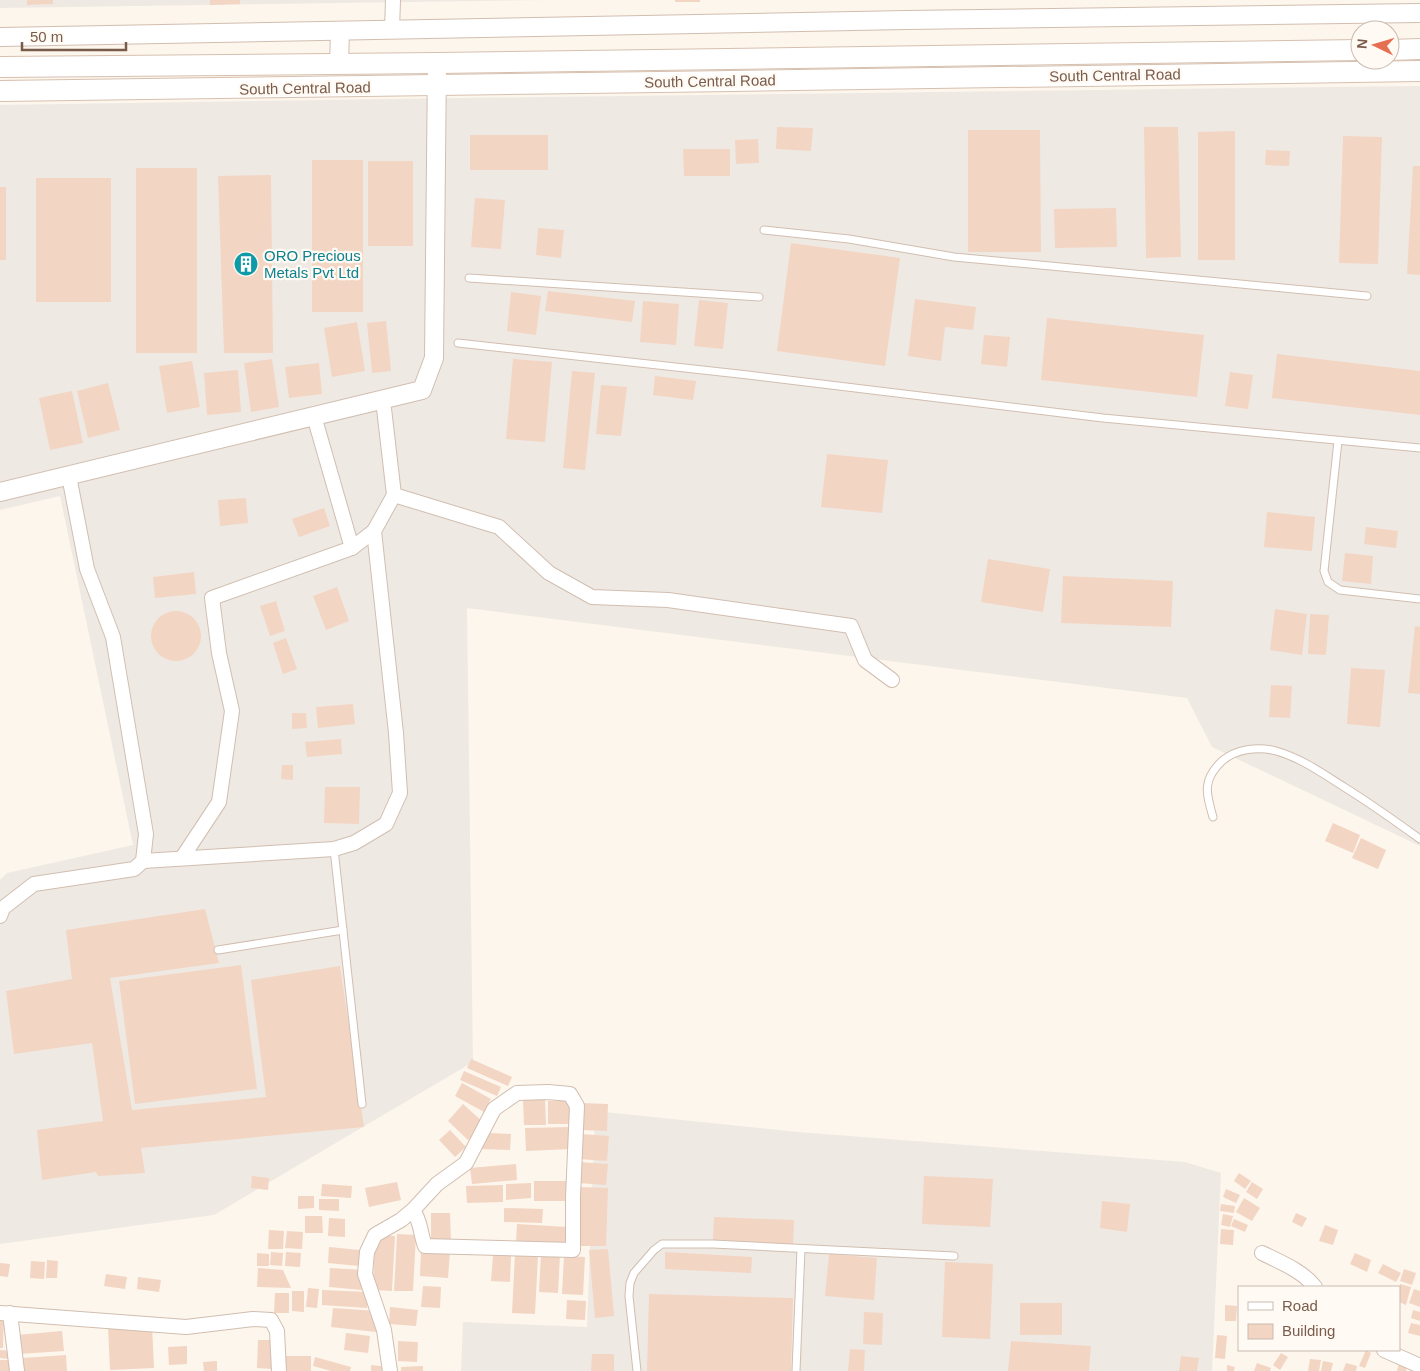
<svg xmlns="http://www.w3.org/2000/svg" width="1420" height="1371" font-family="Arial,sans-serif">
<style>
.industrial{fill:#efe9e4}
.building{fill:#f3d5c3}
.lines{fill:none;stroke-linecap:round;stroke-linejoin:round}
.service-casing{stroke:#d1beb0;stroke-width:9}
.minor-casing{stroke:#d1beb0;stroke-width:16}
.tertiary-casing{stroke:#d1beb0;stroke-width:20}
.secondary-casing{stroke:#d6c0b0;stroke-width:22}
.service{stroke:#fff;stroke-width:7}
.minor{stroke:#fff;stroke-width:14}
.tertiary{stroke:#fff;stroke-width:18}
.secondary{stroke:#fff;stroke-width:20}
.labels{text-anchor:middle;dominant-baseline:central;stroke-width:4.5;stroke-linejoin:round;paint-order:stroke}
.street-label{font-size:15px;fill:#7a5c4d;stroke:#fffaf3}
.culture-label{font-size:15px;fill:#0d838f;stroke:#fffaf3;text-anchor:start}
</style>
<rect width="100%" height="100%" fill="#fdf6ec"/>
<g class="industrial">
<polygon points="0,0 549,0 0,8"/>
<polygon points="1420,86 1420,846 1212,747 1187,698 467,608 473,1062 214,1215 0,1244 0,880 7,873 133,845 60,496 0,510 0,105 458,98"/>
<polygon points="595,1111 798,1132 1185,1162 1221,1173 1212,1371 461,1371 463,1322 587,1327"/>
</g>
<g class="building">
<polygon points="27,0 53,0 53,4 27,5"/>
<polygon points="210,0 240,0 240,4 210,5"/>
<rect x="675" y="0" width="25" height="2"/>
<polygon points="777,127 813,128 811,151 776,149"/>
<polygon points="1144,127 1178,127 1181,257 1146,258"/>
<polygon points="968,130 1040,130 1041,252 968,252"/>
<polygon points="1235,131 1235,260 1198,260 1198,132"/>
<rect x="470" y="135" width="78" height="35"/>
<polygon points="1343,136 1382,137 1378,264 1339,263"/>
<polygon points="758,139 759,163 736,164 735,140"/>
<polygon points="683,149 730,149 730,176 684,176"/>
<polygon points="1266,150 1290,151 1289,166 1265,165"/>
<rect x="312" y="160" width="51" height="152"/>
<rect x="368" y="161" width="45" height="85"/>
<polygon points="1413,166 1420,166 1420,275 1407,274"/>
<rect x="136" y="168" width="61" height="185"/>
<polygon points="271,175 273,353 224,353 218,176"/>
<rect x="36" y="178" width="75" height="124"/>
<rect x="0" y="187" width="6" height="73"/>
<polygon points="475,198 505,200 501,249 471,247"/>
<polygon points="1116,208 1117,247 1055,248 1054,209"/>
<polygon points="538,228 564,230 561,258 536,255"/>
<polygon points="791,243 900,258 885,366 777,351"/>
<polygon points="548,291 635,301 632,322 545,311"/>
<polygon points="511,292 541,296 536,335 507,331"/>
<polygon points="915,299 976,307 973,330 945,327 941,361 908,356"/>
<polygon points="699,300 728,303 723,349 694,346"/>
<polygon points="643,301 679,304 676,345 640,342"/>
<polygon points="1047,318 1204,335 1197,397 1041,380"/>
<polygon points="386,321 391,371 372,373 367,323"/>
<polygon points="357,322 365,371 332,377 324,328"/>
<polygon points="984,335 1010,337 1007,367 981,364"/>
<polygon points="1277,354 1420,371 1420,415 1272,398"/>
<polygon points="272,359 279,407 251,412 244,363"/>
<polygon points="513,359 552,362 545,442 506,439"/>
<polygon points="192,361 200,407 167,413 159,366"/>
<polygon points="319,363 322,394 289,398 285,367"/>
<polygon points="238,370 241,412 207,415 204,373"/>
<polygon points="572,371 595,373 585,470 563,468"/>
<polygon points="1230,372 1253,375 1248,409 1225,406"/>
<polygon points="655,376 696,381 693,400 653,395"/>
<polygon points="108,383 120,430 88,438 77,391"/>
<polygon points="601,385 627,387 621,436 596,434"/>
<polygon points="72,391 83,443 50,450 39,398"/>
<polygon points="827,454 888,460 882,513 821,507"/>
<polygon points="246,498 248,523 220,526 218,500"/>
<polygon points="324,508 330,526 299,537 292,519"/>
<polygon points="1267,512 1315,517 1312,551 1264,547"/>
<polygon points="1366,527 1398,531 1396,548 1364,544"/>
<polygon points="1345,553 1373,556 1371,584 1342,581"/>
<polygon points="988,559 1050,569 1043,612 981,602"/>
<polygon points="194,572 196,594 155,598 153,577"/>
<polygon points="1063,576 1173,581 1171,627 1061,623"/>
<polygon points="337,587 349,621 326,630 313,596"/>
<polygon points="276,601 285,631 270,636 260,606"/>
<polygon points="1275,609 1307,614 1302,655 1270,650"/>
<circle cx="176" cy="636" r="25"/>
<polygon points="1310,614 1329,615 1326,655 1308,654"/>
<polygon points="1415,626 1420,627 1420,694 1408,693"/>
<polygon points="286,638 297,669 283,674 273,643"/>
<polygon points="1351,668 1385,670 1380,727 1347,724"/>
<polygon points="1271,685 1292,686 1290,718 1269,717"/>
<polygon points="353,704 355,724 318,728 316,707"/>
<polygon points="292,713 306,713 307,728 292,729"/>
<polygon points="341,739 342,754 307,757 305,742"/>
<polygon points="282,765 293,765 293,780 281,779"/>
<polygon points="325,787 360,787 359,824 324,823"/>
<polygon points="1333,823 1360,835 1353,853 1325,841"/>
<polygon points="1361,838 1386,850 1378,869 1352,858"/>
<polygon points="205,909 219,963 110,978 132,1110 266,1097 251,980 340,966 364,1127 141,1148 145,1173 98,1176 96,1172 42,1180 37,1130 103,1121 92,1043 14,1054 6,991 72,979 66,930"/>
<polygon points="241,965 257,1089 135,1104 119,981"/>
<polygon points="471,1059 512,1077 508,1086 467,1068"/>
<polygon points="464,1071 501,1087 497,1096 460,1080"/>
<polygon points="462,1083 491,1099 484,1112 455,1096"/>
<polygon points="545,1099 546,1125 524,1125 523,1100"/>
<rect x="548" y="1101" width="22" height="23"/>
<polygon points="581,1103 608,1104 607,1131 580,1130"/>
<polygon points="463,1104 484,1123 468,1140 448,1121"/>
<polygon points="570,1127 571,1149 526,1151 525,1128"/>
<polygon points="450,1130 466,1147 455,1157 439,1140"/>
<polygon points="490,1133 511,1134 510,1150 480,1149"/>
<polygon points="581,1134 609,1136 607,1161 579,1159"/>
<polygon points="579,1162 608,1164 606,1185 578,1183"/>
<polygon points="516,1164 517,1180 472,1184 470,1168"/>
<polygon points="1239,1173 1251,1181 1245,1189 1234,1181"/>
<polygon points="252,1176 269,1178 268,1190 251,1188"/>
<polygon points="924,1176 993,1179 990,1227 922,1224"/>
<rect x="534" y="1181" width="34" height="20"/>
<polygon points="397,1182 401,1200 369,1207 365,1188"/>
<polygon points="1252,1182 1263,1189 1257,1199 1246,1192"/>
<polygon points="531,1183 531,1198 506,1200 506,1184"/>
<polygon points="322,1184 352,1186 351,1198 321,1196"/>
<polygon points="503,1185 503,1202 467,1203 466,1186"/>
<polygon points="579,1187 608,1188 606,1246 578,1246"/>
<polygon points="1226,1189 1240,1195 1236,1203 1223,1197"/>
<polygon points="298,1196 314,1196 314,1208 298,1209"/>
<polygon points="1244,1198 1260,1208 1252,1221 1236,1212"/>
<polygon points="319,1199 339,1199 339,1211 319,1210"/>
<polygon points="1102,1201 1130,1204 1127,1232 1100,1228"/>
<polygon points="1221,1204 1235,1206 1234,1213 1220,1211"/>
<polygon points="504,1208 543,1209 542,1223 504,1222"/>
<polygon points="431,1213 450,1213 451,1241 431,1241"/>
<polygon points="1296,1213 1307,1218 1302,1227 1292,1222"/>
<polygon points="1223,1214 1233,1216 1230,1227 1221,1225"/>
<polygon points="305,1216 322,1216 323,1233 305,1233"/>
<polygon points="714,1217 794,1220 793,1244 713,1240"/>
<polygon points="329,1218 345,1219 345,1237 328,1236"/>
<polygon points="1234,1219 1248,1225 1245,1232 1231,1226"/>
<polygon points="517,1224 567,1227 566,1246 516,1243"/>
<polygon points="1325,1225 1338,1230 1333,1245 1319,1241"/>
<polygon points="1221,1229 1234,1230 1233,1245 1220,1244"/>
<polygon points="269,1230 284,1231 283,1249 268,1249"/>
<polygon points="287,1231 303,1232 302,1249 285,1248"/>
<polygon points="397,1234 416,1235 413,1291 394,1291"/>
<polygon points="375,1235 395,1236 392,1291 373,1290"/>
<polygon points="329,1247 360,1250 359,1266 328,1263"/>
<polygon points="608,1249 614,1316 595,1318 589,1250"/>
<polygon points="421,1250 450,1252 448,1278 420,1276"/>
<polygon points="271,1252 283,1253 282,1266 270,1265"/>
<polygon points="286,1252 301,1253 300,1267 285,1266"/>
<polygon points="665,1252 752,1257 751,1273 665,1269"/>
<polygon points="257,1253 269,1254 269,1266 257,1266"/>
<polygon points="1355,1253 1371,1260 1367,1272 1350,1264"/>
<polygon points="515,1254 538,1255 535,1314 512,1313"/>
<polygon points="541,1254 560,1255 558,1293 539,1292"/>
<polygon points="829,1254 877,1258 874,1300 825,1296"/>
<polygon points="493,1255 511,1256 510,1282 491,1281"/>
<polygon points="564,1256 585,1257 583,1295 562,1294"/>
<polygon points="47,1260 58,1261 57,1278 46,1278"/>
<polygon points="31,1261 45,1262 44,1279 30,1278"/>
<polygon points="945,1262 993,1264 990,1339 942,1337"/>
<polygon points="0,1263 10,1264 8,1277 0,1276"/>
<polygon points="1383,1264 1401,1273 1396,1282 1378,1273"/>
<polygon points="258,1268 283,1270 291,1288 257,1287"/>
<polygon points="330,1268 364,1270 362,1290 329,1287"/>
<polygon points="1404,1269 1416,1273 1412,1285 1400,1281"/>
<polygon points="106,1274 127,1277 125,1289 104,1286"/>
<polygon points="138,1277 161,1280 159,1292 137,1289"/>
<polygon points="1400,1284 1411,1287 1406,1305 1399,1302"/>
<polygon points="423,1286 441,1287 440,1308 421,1307"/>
<polygon points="308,1288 319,1289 317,1308 306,1307"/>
<polygon points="1414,1289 1420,1291 1420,1307 1409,1303"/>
<polygon points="322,1290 368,1292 367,1308 322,1305"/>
<polygon points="292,1291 304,1291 304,1312 292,1311"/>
<polygon points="275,1293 289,1293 289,1313 274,1313"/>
<polygon points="649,1294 793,1298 791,1371 647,1371"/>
<polygon points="567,1300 586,1301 585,1320 566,1319"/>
<rect x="1020" y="1303" width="42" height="32"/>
<polygon points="1225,1305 1237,1306 1236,1321 1225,1321"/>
<polygon points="390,1307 418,1310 416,1326 389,1324"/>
<polygon points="333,1308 377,1311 376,1332 331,1327"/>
<polygon points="1413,1310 1420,1312 1420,1321 1411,1318"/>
<polygon points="864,1312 883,1313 882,1345 863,1344"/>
<polygon points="0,1314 4,1314 3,1348 0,1348"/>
<polygon points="1411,1323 1420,1325 1420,1336 1408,1333"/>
<polygon points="152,1325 154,1368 110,1370 108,1327"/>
<polygon points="62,1331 64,1351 19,1354 17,1335"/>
<polygon points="346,1333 370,1336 368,1353 344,1350"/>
<polygon points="1217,1335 1227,1336 1225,1359 1215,1358"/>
<polygon points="258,1340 273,1340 272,1369 257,1368"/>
<polygon points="398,1341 418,1342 417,1362 398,1361"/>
<polygon points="1011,1341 1091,1346 1089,1371 1008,1371"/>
<polygon points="187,1346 187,1364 169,1365 168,1347"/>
<polygon points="850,1349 865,1350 864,1371 848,1371"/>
<polygon points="0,1350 11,1351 10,1359 0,1358"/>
<polygon points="1366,1350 1371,1353 1365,1368 1359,1366"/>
<polygon points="1281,1353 1288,1357 1280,1370 1273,1365"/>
<polygon points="592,1354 614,1354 614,1371 591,1371"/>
<polygon points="66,1355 67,1371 24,1371 23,1358"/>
<rect x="285" y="1356" width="26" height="15"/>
<polygon points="1181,1356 1199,1358 1197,1371 1179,1371"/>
<polygon points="315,1357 351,1367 350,1371 331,1371 313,1366"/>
<polygon points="1310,1359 1321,1360 1319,1371 1308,1371"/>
<polygon points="0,1360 11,1360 10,1371 0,1371"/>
<polygon points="217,1361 217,1371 204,1371 203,1362"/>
<polygon points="1323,1361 1333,1363 1331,1371 1321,1371"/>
<polygon points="1257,1363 1271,1368 1270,1371 1254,1371"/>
<polygon points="1346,1363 1357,1366 1356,1371 1343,1371"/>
<polygon points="1399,1363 1407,1365 1406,1371 1397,1371"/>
<polygon points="371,1365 388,1367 388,1371 371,1371"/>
<polygon points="1227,1365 1235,1367 1234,1371 1227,1371"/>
<polygon points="423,1366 423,1371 401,1371 401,1367"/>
</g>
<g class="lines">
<defs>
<g id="service">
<polyline points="764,230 849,239 954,257 1367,296"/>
<polyline points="469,278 759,297"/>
<polyline points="458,343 748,375 1103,418 1420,448"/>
<polyline points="1338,441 1324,571 1328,582 1340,590 1420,599"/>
<path d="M1213,817C1206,793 1202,780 1222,761C1236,749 1258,746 1276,751C1301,758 1322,773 1344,787C1370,803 1395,821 1420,839"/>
<polyline points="334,849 362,1104"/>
<polyline points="218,950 343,930"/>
<polyline points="637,1371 629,1296 630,1283 634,1273 654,1250 662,1244 713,1244 954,1256"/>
<polyline points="796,1371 801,1249"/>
</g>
<g id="minor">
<polyline points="392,30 393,0"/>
<polyline points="314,416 352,548 374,531 394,495 383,400"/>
<polyline points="394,495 499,527 549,573 592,597 668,600 851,626 865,660 892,680"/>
<polyline points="182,858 219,802 232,711 219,653 212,598 352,548"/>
<polyline points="143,861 334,849 354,843 386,824 400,793 396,733 374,531"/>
<polyline points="0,916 3,908 34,884 134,869 143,861 146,834 113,637 87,569 69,476"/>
<path d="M1262,1253C1280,1262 1303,1271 1315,1287"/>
<polyline points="0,1313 186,1327 253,1319 271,1320 277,1331 279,1371"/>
<polyline points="10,1313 17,1371"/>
<polyline points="1384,1350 1420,1366"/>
<path d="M390,1371L384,1330L365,1274L367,1252L375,1235L401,1220L413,1210L437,1184L466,1163L494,1109L517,1093L548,1092L570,1094L577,1106L573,1197V1250L425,1246C420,1233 421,1221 413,1210"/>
</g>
<g id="tertiary">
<polyline points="0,37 906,20 1420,13"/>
<polyline points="339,64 340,31"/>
<polyline points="0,492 422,390 434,358 437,63"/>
</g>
<g id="secondary">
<polyline points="1390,50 1420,49"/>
<polyline points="0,67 437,63 1360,50"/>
<path d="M0,91C473,86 947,77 1420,71"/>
</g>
</defs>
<use href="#service" class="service-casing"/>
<use href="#minor" class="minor-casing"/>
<use href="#tertiary" class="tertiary-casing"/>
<use href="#secondary" class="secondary-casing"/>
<use href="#service" class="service"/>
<use href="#minor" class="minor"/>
<use href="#tertiary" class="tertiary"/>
<use href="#secondary" class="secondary"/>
</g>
<defs>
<symbol id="building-disc" viewBox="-11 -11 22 22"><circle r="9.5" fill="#0f9aa8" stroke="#fffaf3"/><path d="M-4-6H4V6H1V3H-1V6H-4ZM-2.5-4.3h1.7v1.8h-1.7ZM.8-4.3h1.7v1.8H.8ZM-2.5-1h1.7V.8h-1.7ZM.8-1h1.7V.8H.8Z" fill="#fff"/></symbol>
</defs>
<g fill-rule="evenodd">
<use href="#building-disc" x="232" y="250" width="28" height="28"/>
</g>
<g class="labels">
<g class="street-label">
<text transform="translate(1115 75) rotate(-1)">South Central Road</text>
<text transform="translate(710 81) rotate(-1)">South Central Road</text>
<text transform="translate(305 88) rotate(-1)">South Central Road</text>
</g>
<g class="culture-label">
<text x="264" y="255">ORO Precious<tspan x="264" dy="17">Metals Pvt Ltd</tspan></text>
</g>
</g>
<rect x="1238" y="1286" width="162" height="65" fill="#fffaf3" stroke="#cabbb1"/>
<rect x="1248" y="1302" width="25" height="8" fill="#ffffff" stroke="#cabbb1"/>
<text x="1282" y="1311" font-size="15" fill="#7a5c4d">Road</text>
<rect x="1248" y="1324" width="25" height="15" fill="#f3d5c3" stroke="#cabbb1"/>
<text x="1282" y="1336" font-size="15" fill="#7a5c4d">Building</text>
<g transform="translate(1375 45) rotate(275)"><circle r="24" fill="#fffaf3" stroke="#cabbb1"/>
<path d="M0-4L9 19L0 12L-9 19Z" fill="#e76f51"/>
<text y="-8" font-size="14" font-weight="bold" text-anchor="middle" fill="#7a5c4d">N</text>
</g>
<path d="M22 42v8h104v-8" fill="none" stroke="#7a5c4d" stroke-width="2.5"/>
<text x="30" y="42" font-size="15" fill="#7a5c4d" stroke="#fffaf3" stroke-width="4" paint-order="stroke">50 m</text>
</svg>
